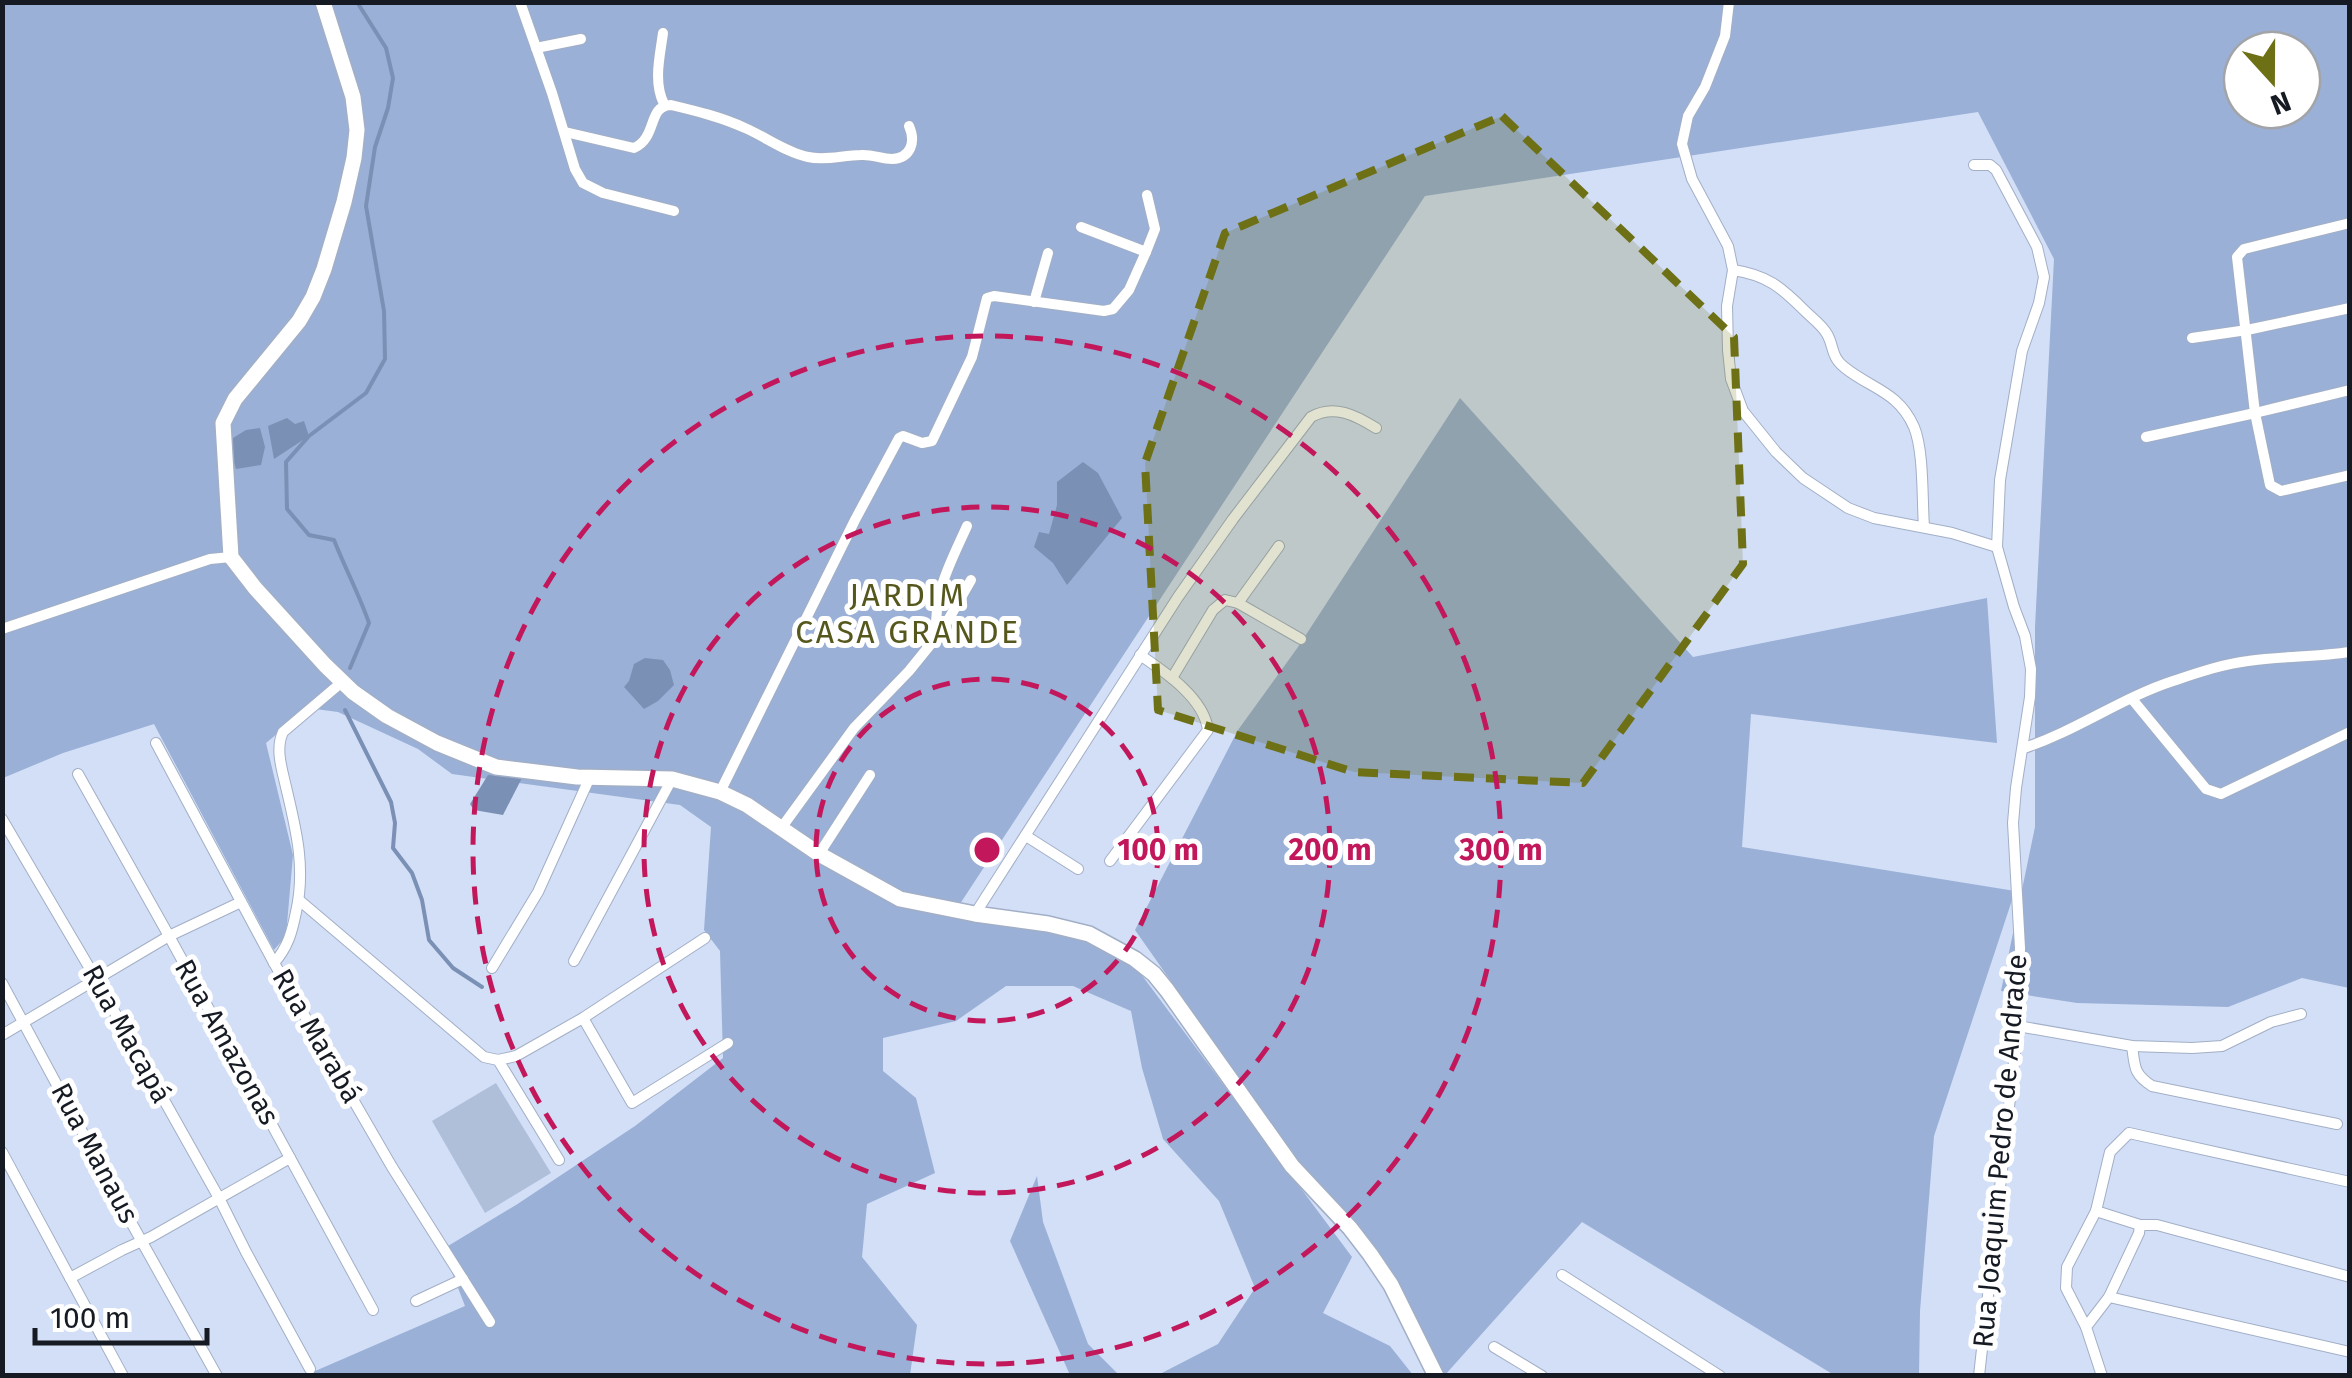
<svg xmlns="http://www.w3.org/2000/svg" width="2352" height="1378" font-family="'Fira Sans',sans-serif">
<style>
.green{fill:#afbfd9}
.forest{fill:#9ab0d6;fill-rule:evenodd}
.water{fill:#7b90b5}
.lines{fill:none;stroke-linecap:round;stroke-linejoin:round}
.stream{stroke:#7b90b5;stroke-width:4}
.street-casing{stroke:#a2afc6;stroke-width:12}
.secondary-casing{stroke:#a2afc6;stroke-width:18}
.street{stroke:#fff;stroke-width:10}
.secondary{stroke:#fff;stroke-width:15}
.marked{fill:#6e7015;fill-opacity:0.2;stroke:#6e7015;stroke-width:8;stroke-dasharray:20 12;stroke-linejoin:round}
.ring{fill:none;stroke:#c2185b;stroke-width:5;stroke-dasharray:18 12}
.labels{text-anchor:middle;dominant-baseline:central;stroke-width:10;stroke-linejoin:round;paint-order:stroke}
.street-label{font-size:28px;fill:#161b23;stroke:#fff}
.quarter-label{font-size:32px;letter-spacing:2.5px;fill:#55571c;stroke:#fff}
.centre{fill:#c2185b;stroke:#fff;stroke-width:5}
.ring-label{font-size:30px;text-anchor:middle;font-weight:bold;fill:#c2185b;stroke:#fff;stroke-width:10;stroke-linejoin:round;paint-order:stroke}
</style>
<rect width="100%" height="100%" fill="#d2dff7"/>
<polygon class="green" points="496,1083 551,1173 485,1213 432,1121"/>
<g class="forest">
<path d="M3,3H2349V988L2302,978L2228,1007L2077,1003L2001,991L2035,827V627L2054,259L1978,112L1425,196L952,916L993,921L1089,939L1135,966L1352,1257L1323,1313L1390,1346L1413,1375H1158L1218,1344L1255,1288L1219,1201L1163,1139L1142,1068L1131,1011L1073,986H1006L956,1021L883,1038V1071L916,1098L935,1173L867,1204L862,1257L917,1325L910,1375H306L465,1306L443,1249L516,1205L635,1126L723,1058L720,951L704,930L711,827L680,805L452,774L418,749L338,712L308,708L266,743L293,855L286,936L274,950L154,724L63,753L3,778ZM2242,50H2302V110H2242Z"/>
<polygon points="1460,398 1693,657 1987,598 1997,743 1751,714 1742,847 2015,891 1934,1136 1920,1311 1919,1375 1834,1375 1582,1222 1445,1375 1332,1210 1135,930 1238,730 1298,647"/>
<polygon points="1037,1176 1043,1222 1088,1344 1119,1375 1070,1375 1010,1241"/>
</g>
<g class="water">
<polygon points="287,418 295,424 304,421 309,436 274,459 268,426"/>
<polygon points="260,428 265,447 261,465 236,469 231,454 233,438 246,430"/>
<polygon points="1083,462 1098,473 1122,518 1067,585 1053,563 1034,547 1039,532 1049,534 1057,505 1057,482"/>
<polygon points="645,658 663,660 670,670 674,685 658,701 644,709 624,687 629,681 634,664"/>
<polygon points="488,775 522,778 503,815 474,810 470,804"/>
</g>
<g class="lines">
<g class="stream">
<path d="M350,668L369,623C359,594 345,568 334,540L309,535L287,509L286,462L309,436L366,393L385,359L384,311L366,206L375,147L388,108L393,78L386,48L357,2"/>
<polyline points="345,710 391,802 395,823 393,848 412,873 422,900 429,940 453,968 482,987"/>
</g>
<defs>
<g id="street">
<polyline points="520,2 552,93 575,169 583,183 603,193 674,211"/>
<polyline points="1729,2 1725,36 1705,87 1688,116 1682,144 1692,179 1728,246 1733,270 1727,306 1728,350 1731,379 1743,411 1776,452 1803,478 1848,508 1874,518 1952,533 1997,547"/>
<path d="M663,33C660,56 653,82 664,104"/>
<polyline points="536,48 581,39"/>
<path d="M565,132L634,148C658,137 647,106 671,105C696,111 721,117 745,128C766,137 785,152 808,157C826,161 843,155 861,155C872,154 881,159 892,159C911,158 916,142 909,126"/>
<polyline points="1974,165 1990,165 1996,170 2037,247 2044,277 2039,303 2022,351 2000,480 1997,547 2014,607 2025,636 2031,669 2030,697 2016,788 2013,823 2020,948 2018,1026 1979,1376"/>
<polyline points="1081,227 1146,252"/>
<path d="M1733,270C1767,275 1781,287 1805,311C1812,318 1822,325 1827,334C1834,346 1831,357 1844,367C1871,389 1898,391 1914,427C1924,451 1922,500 1924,527"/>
<polyline points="1034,302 1048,253"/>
<polyline points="2192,338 2247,330 2350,308"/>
<polyline points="2350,390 2255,413 2270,485 2281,491 2350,475"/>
<polyline points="2146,437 2255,413 2237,257 2244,249 2350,223"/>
<polyline points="1279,546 1238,603 1301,639"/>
<polyline points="2,629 210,559 231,557"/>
<path d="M936,637C934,591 949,566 967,526"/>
<polyline points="1172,678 1213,610 1225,600 1238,603"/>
<polyline points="2132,699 2206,789 2221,794 2350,732"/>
<polyline points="156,743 274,963 392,1167 490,1322"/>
<path d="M2024,748C2076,731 2121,698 2173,681C2197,673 2223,664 2248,661C2282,656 2316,657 2350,652"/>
<polyline points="78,774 169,936 373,1310"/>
<polyline points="720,792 855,520 899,438 903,436 922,443 932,441 972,357 987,298 994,296 1104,311 1113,309 1129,290 1146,252 1155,229 1147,195"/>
<polyline points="2,819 96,979 219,1198 246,1252 310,1369"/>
<polyline points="782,827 854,728 909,671 943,629 971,580"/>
<polyline points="1026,836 1078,869"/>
<polyline points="819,854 870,775"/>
<path d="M1110,861L1208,730C1204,698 1165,672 1140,655"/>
<polyline points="299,900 484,1057 498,1060 516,1056 583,1018 705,938"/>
<path d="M975,914L1178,597L1233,519L1311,417C1334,404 1355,415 1376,428"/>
<polyline points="574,961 672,779"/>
<path d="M274,963C288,947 292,932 296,912C306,868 296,829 286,787C282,769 275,749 283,732L342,682"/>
<polyline points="492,968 538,892 590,777"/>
<polyline points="2,983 127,1215 217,1376"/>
<polyline points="583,1018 632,1103 728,1043"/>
<polyline points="2018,1026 2132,1046 2192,1048 2222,1046 2271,1022 2301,1014"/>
<polyline points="2,1035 169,936 241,902"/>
<path d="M2132,1046C2135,1066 2133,1074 2152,1086L2337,1124"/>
<polyline points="498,1060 559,1160"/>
<polyline points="2,1152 123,1376"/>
<polyline points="2096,1211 2140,1225"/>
<polyline points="1562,1275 1720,1376"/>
<polyline points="70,1278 122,1250 151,1237 290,1158"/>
<polyline points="2109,1297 2350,1352"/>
<polyline points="416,1301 463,1279"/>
<polyline points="2086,1327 2066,1288 2067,1267 2096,1211 2110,1152 2129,1133 2350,1182"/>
<polyline points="1494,1347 1542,1376"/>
<polyline points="2102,1376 2086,1327 2109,1297 2139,1233 2140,1225 2157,1225 2350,1277"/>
</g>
<polyline id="secondary" points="323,2 353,97 357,130 354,158 344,202 324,269 313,297 299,321 235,399 223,423 231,557 255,588 325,665 353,692 387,716 437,743 496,767 577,777 672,779 720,792 747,805 819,854 900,899 975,914 1048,924 1089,934 1135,959 1154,974 1167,990 1292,1166 1350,1228 1370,1254 1391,1285 1436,1376"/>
</defs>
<use href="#street" class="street-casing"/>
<use href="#secondary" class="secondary-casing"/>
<use href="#street" class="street"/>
<use href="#secondary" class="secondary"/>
</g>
<path class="marked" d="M1502,116L1734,337L1743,564L1583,783L1354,772L1158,710L1145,463L1225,233Z"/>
<g class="ring">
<circle cx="987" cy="850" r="171"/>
<circle cx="987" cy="850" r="343"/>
<circle cx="987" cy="850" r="514"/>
</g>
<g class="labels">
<g class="street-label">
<text transform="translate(127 1034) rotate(61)">Rua Macapá</text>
<text transform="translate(317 1036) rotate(60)">Rua Marabá</text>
<text transform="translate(227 1042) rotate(61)">Rua Amazonas</text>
<text transform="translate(2000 1151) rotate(-85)">Rua Joaquim Pedro de Andrade</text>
<text transform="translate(95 1153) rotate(62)">Rua Manaus</text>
</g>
<g class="quarter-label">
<text x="908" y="595">JARDIM<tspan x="908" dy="37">CASA GRANDE</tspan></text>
</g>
</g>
<circle cx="987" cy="850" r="15" class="centre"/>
<g class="ring-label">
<text x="1158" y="860">100 m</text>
<text x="1330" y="860">200 m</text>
<text x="1501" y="860">300 m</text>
</g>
<rect width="2352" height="1378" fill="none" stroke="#161b23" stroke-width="10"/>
<g transform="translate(2272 80) rotate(159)"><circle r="48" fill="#ffffff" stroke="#a2a4a7" stroke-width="2.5"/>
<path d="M0-8L18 38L0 25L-18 38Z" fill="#6e7015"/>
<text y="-15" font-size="28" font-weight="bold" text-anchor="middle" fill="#161b23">N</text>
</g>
<path d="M35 1328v15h172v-15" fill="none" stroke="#161b23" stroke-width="5"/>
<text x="50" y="1328" font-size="30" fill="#161b23" stroke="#ffffff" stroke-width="8" paint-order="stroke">100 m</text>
</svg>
